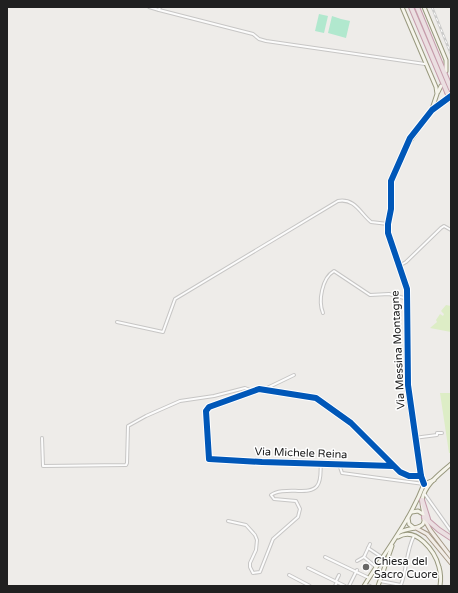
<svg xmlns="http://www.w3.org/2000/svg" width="458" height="593" font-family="'Varela Round',sans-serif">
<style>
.grass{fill:#ddedc6}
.pitch{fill:#b1e8ce}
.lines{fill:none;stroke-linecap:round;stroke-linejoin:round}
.street-casing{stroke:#c7c6c5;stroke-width:4}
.secondary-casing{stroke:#99997f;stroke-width:5}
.primary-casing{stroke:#a59885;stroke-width:5}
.highway-casing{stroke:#c69dac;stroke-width:6}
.street{stroke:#fcfcfc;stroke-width:2}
.secondary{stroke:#f5f4eb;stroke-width:3}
.primary{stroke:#f1ece6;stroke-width:3}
.highway{stroke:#ebdfe1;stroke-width:4}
.rail-casing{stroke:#cbcbca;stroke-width:2.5}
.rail{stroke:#fff;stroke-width:1;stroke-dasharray:3;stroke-linecap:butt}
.highway-bridge-casing{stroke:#c69dac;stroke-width:6;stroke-linecap:butt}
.highway-bridge{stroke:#ebdfe1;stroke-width:4}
.cycleway-casing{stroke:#fff;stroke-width:8}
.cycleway{stroke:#0057b8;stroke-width:6}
.poi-dot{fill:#686766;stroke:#fff;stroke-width:1.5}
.labels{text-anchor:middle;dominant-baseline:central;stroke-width:3;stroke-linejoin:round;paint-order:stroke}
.street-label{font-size:11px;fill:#202020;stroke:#fff}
.poi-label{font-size:11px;fill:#202020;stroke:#fff;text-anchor:start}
</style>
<rect width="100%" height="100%" fill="#eeece9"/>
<g class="grass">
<polygon points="446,305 451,306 451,332 430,328 437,322 436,320 440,314 443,316 444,314 441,311"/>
<polygon points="440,393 451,393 451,453 449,453"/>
</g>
<g class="pitch">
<polygon points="319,14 328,16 324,33 315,31"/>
<polygon points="332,16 341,19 340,21 341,19 350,21 346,38 328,33"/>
</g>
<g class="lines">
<defs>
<g id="street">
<polyline points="149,7 159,10 160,7"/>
<polyline points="159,10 253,34 259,39 266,41 425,64"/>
<polyline points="399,266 406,262 441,228 444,226 451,230"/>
<path d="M323,313C318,301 322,278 334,271L370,295L389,294L408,299"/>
<path d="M117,322L163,332L175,299L338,201C355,198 360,213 371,222L388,224"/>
<polyline points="265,389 294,375"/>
<polyline points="42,438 43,466 126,465 127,463 128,426 146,416 180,401 214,396 245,388 250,390"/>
<polyline points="414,438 437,435 437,433 442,433"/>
<polyline points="339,464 342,473 424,484"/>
<polyline points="393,466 262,462 209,459 206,411 209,407 259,389 316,398 351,423 400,472 409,476 421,476"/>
<polyline points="424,493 451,531"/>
<path d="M228,521L246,525L255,535L257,540L256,550L250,563V567L253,573L260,572L273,539L298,517L300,509L296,501L274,499L271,495C283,486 310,496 317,486C322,480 320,470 321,463"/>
<polyline points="368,548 383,558"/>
<polyline points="325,557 369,578"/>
<polyline points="364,557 376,567"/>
<polyline points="357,561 364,557 370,544"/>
<polyline points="308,568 345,586"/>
<polyline points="289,575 310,586"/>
<polyline points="336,581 339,575"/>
<path d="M380,581L401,585C407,569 406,551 414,536"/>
<polyline points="365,585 370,586"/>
<polyline points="335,586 337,582"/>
<polyline points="349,586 357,570"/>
</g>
<g id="secondary">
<polyline points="402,7 436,87 437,94 432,109"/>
<polyline points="424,7 446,60 446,71"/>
<polyline points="438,92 441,86"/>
<polyline points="426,488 421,476 409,401 407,363 408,315 407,289 390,241 388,224 391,209 391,181 405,148 432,110 451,96"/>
<polyline points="412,512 418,511 423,514"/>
<polyline points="408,518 409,524 414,528"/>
<path d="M400,532C407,528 419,529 423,524C427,518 421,507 422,500C425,484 440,474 451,464"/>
<path d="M398,537C416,526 435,551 439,567C441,574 441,580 440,586"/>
<path d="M364,586C385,552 410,521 424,484L434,480"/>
<polyline points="378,586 392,546"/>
</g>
<g id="primary">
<polyline points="424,519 431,531 451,557"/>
<polyline points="416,528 427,534 451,563"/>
</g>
<g id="highway">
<polyline points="411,7 447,92"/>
<polyline points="417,7 451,89"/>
<polyline points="422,500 428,519"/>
<polyline points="424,517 439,530 451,538"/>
</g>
</defs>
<use href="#street" class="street-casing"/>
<use href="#secondary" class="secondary-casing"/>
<use href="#primary" class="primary-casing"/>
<use href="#highway" class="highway-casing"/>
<use href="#street" class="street"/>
<use href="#secondary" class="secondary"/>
<use href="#primary" class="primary"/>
<use href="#highway" class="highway"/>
<defs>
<polyline id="rail" points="432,7 451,54"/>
</defs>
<use href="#rail" class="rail-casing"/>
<use href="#rail" class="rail"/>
<defs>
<polyline id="highway-bridge" points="447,92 451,102"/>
</defs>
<use href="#highway-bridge" class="highway-bridge-casing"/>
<use href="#highway-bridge" class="highway-bridge"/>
<defs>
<g id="cycleway">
<polyline points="393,466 262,462 209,459 206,411 209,407 259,389 316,398 351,423 400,472 409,476 421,476"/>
<polyline points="424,484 421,476 408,385 407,289 388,233 388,224 391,209 391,181 410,138 432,110 451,96"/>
</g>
</defs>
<use href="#cycleway" class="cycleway-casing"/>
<use href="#cycleway" class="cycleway"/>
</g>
<circle class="poi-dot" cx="366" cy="567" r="4"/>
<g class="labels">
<g class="street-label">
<text transform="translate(398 350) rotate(-93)">Via Messina Montagne</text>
<text transform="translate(301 453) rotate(2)">Via Michele Reina</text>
</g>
<g class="poi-label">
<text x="374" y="561">Chiesa del<tspan x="374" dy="13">Sacro Cuore</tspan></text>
</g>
</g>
<rect width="458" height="593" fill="none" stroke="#202020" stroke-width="16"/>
</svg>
